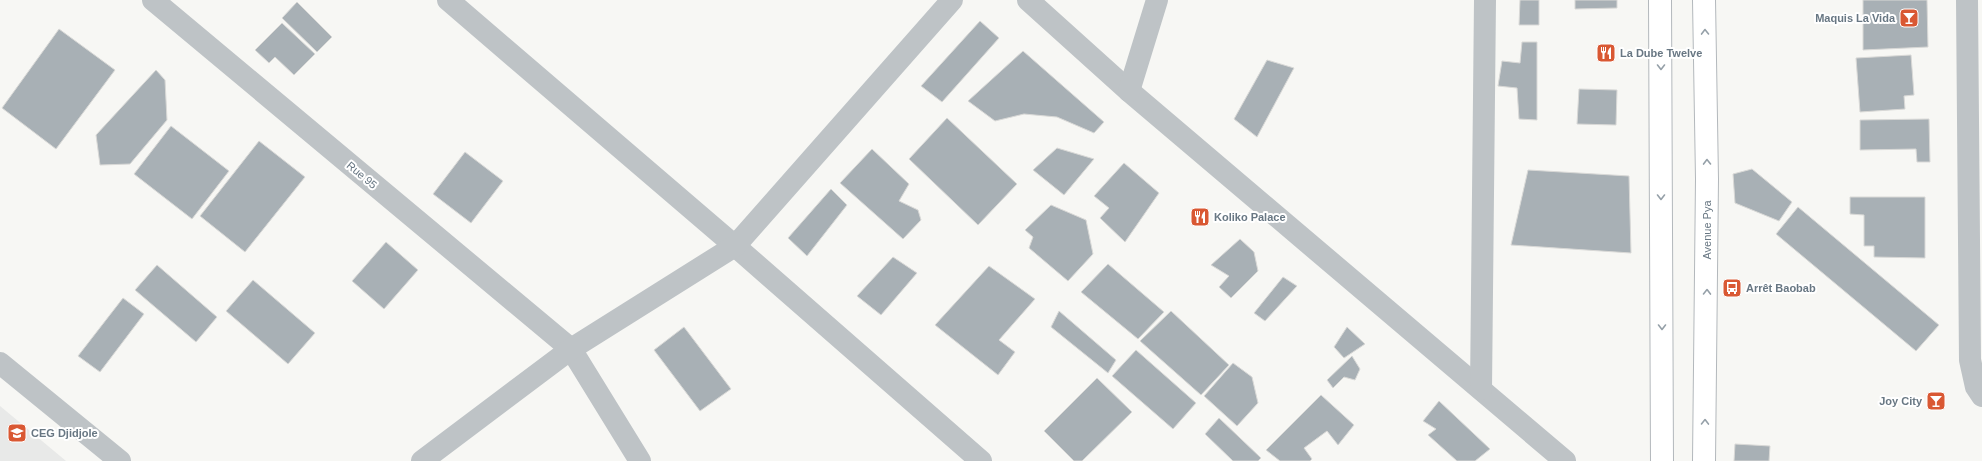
<svg xmlns="http://www.w3.org/2000/svg" width="1982" height="461" font-family="Arial,sans-serif">
<style>
.built{fill:#e8e9e8}
.building{fill:#a8b0b5;stroke:#d9d9d7}
.lines{fill:none;stroke-linecap:round;stroke-linejoin:round}
.secondary-casing{stroke:#b3b8bc;stroke-width:24}
.minor{stroke:#bec3c6;stroke-width:22}
.secondary{stroke:#fff;stroke-width:22}
.oneway{stroke:#95a0a8}
.labels{text-anchor:middle;dominant-baseline:central;stroke-width:4;stroke-linejoin:round;paint-order:stroke}
.poi-label{font-size:11px;font-weight:bold;fill:#687783;stroke:#fff;text-anchor:start}
.street-label{font-size:11px;fill:#687783;stroke:#fff}
</style>
<rect width="100%" height="100%" fill="#f7f7f4"/>
<polygon class="built" points="0,406 66,461 0,461"/>
<g class="building">
<polygon points="1520,0 1539,0 1539,25 1519,25"/>
<polygon points="1575,0 1617,0 1617,8 1575,9"/>
<polygon points="1863,0 1927,0 1928,47 1863,50"/>
<polygon points="297,2 332,37 317,52 282,18"/>
<polygon points="980,21 999,38 942,102 921,86"/>
<polygon points="282,23 315,54 294,75 275,57 269,63 255,50"/>
<polygon points="59,29 115,70 56,149 2,108"/>
<polygon points="1522,42 1537,42 1537,120 1519,119 1517,88 1498,86 1502,61 1520,63"/>
<polygon points="1023,51 1104,122 1094,133 1057,117 1024,114 995,121 968,101"/>
<polygon points="1911,55 1914,95 1904,96 1905,109 1860,112 1856,58"/>
<polygon points="1267,60 1294,68 1257,137 1234,119"/>
<polygon points="156,70 165,80 167,120 130,164 100,165 96,135"/>
<polygon points="1579,89 1617,90 1616,125 1577,124"/>
<polygon points="947,118 1017,184 978,225 909,159"/>
<polygon points="1929,119 1930,162 1917,162 1916,149 1860,150 1860,120"/>
<polygon points="171,126 229,171 192,219 134,174"/>
<polygon points="259,141 305,177 245,252 200,216"/>
<polygon points="1057,148 1094,159 1064,195 1033,170"/>
<polygon points="872,149 909,184 899,201 918,210 921,220 903,239 840,183"/>
<polygon points="465,152 503,181 471,223 433,194"/>
<polygon points="1124,163 1159,193 1125,242 1100,218 1109,208 1094,196"/>
<polygon points="1752,169 1792,202 1779,221 1735,203 1733,174"/>
<polygon points="1528,170 1629,176 1631,253 1511,245"/>
<polygon points="831,189 847,205 807,256 788,238"/>
<polygon points="1850,197 1925,197 1925,258 1874,257 1874,246 1864,246 1864,215 1850,214"/>
<polygon points="1051,205 1086,220 1093,254 1068,281 1029,248 1033,237 1025,230"/>
<polygon points="1798,207 1939,325 1916,351 1776,234"/>
<polygon points="1240,239 1254,252 1258,271 1231,298 1219,287 1229,276 1211,265"/>
<polygon points="386,242 418,270 384,309 352,281"/>
<polygon points="893,257 917,273 881,315 857,296"/>
<polygon points="1108,264 1164,312 1138,339 1081,292"/>
<polygon points="157,265 217,317 196,342 135,290"/>
<polygon points="989,266 1035,299 999,340 1015,352 998,375 935,325"/>
<polygon points="1283,277 1297,286 1265,321 1254,313"/>
<polygon points="253,280 315,333 288,364 226,311"/>
<polygon points="123,298 144,314 100,372 78,356"/>
<polygon points="1059,311 1116,360 1108,373 1051,327"/>
<polygon points="1171,311 1229,365 1201,395 1140,341"/>
<polygon points="684,327 731,389 700,411 654,350"/>
<polygon points="1347,327 1365,344 1344,358 1334,347"/>
<polygon points="1136,350 1196,403 1173,429 1112,376"/>
<polygon points="1352,356 1360,369 1355,380 1344,377 1333,388 1327,380"/>
<polygon points="1233,363 1252,377 1258,403 1237,426 1204,396"/>
<polygon points="1097,378 1132,412 1082,461 1074,461 1044,431"/>
<polygon points="1321,395 1354,425 1338,445 1327,431 1304,448 1312,459 1310,461 1280,461 1266,450"/>
<polygon points="1439,401 1490,449 1475,461 1457,461 1428,435 1436,429 1423,421"/>
<polygon points="1219,418 1261,458 1258,461 1233,461 1205,434"/>
<polygon points="1735,444 1770,446 1769,461 1734,461"/>
</g>
<g class="lines">
<defs>
<g id="secondary">
<polyline points="1660,0 1662,461"/>
<polyline points="1704,0 1707,179 1704,461"/>
</g>
</defs>
<use href="#secondary" class="secondary-casing"/>
<g class="minor">
<polyline points="153,0 571,349 640,461"/>
<polyline points="448,0 735,246 981,461"/>
<polyline points="1028,0 1129,91 1565,461"/>
<polyline points="1967,0 1970,360 1976,387 1982,396"/>
<polyline points="1129,91 1157,0"/>
<polyline points="0,363 120,461"/>
<polyline points="1481,389 1485,0"/>
<polyline points="422,461 571,349 735,246 952,0"/>
</g>
<use href="#secondary" class="secondary"/>
</g>
<defs><path id="oneway-chevron" d="M-2-3.5L2.5 0L-2 3.5" fill="none" stroke-width="1.6" stroke-linecap="round" stroke-linejoin="round"/></defs>
<g class="oneway">
<use href="#oneway-chevron" transform="translate(1705 32) rotate(-91)"/>
<use href="#oneway-chevron" transform="translate(1661 67) rotate(90)"/>
<use href="#oneway-chevron" transform="translate(1707 162) rotate(-91)"/>
<use href="#oneway-chevron" transform="translate(1661 197) rotate(90)"/>
<use href="#oneway-chevron" transform="translate(1707 292) rotate(-89)"/>
<use href="#oneway-chevron" transform="translate(1662 327) rotate(90)"/>
<use href="#oneway-chevron" transform="translate(1705 422) rotate(-89)"/>
</g>
<defs>
<symbol id="bar-square" viewBox="-11 -11 22 22"><rect x="-9" y="-9" width="18" height="18" rx="4" fill="#d95833" stroke="#fff"/><path d="M-6-5H6L.8 .8V4.5H3.5V6h-7V4.5H-.8V.8Z" fill="#fff"/></symbol>
<symbol id="restaurant-square" viewBox="-11 -11 22 22"><rect x="-9" y="-9" width="18" height="18" rx="4" fill="#d95833" stroke="#fff"/><path d="M-5-6h1v4h1v-4h1v4h1v-4h1v5L-1.5 .5V6h-2V.5L-5-1ZM5-6V6H3V1.5H1.5Q1.5-4 5-6Z" fill="#fff"/></symbol>
<symbol id="bus-square" viewBox="-11 -11 22 22"><rect x="-9" y="-9" width="18" height="18" rx="4" fill="#d95833" stroke="#fff"/><path d="M-5-6H5V4H4V6H2V4H-2V6H-4V4H-5ZM-3.5-4V0h7V-4ZM-3.5 1.2v1.5H-2V1.2ZM2 1.2v1.5H3.5V1.2Z" fill="#fff"/></symbol>
<symbol id="school-square" viewBox="-11 -11 22 22"><rect x="-9" y="-9" width="18" height="18" rx="4" fill="#d95833" stroke="#fff"/><path d="M0-5L7-2L0 1L-7-2ZM-4 1L0 2.5L4 1V4Q0 6-4 4Z" fill="#fff"/></symbol>
</defs>
<g fill-rule="evenodd">
<use href="#bar-square" x="1898" y="7" width="22" height="22"/>
<use href="#restaurant-square" x="1595" y="42" width="22" height="22"/>
<use href="#restaurant-square" x="1189" y="206" width="22" height="22"/>
<use href="#bus-square" x="1721" y="277" width="22" height="22"/>
<use href="#bar-square" x="1925" y="390" width="22" height="22"/>
<use href="#school-square" x="6" y="422" width="22" height="22"/>
</g>
<g class="labels">
<g class="poi-label">
<text x="1895" y="18" text-anchor="end">Maquis La Vida</text>
<text x="1620" y="53">La Dube Twelve</text>
<text x="1214" y="217">Koliko Palace</text>
<text x="1746" y="288">Arrêt Baobab</text>
<text x="1922" y="401" text-anchor="end">Joy City</text>
<text x="31" y="433">CEG Djidjole</text>
</g>
<g class="street-label">
<text transform="translate(362 175) rotate(40)">Rue 95</text>
<text transform="translate(1707 230) rotate(-90)">Avenue Pya</text>
</g>
</g>
</svg>
